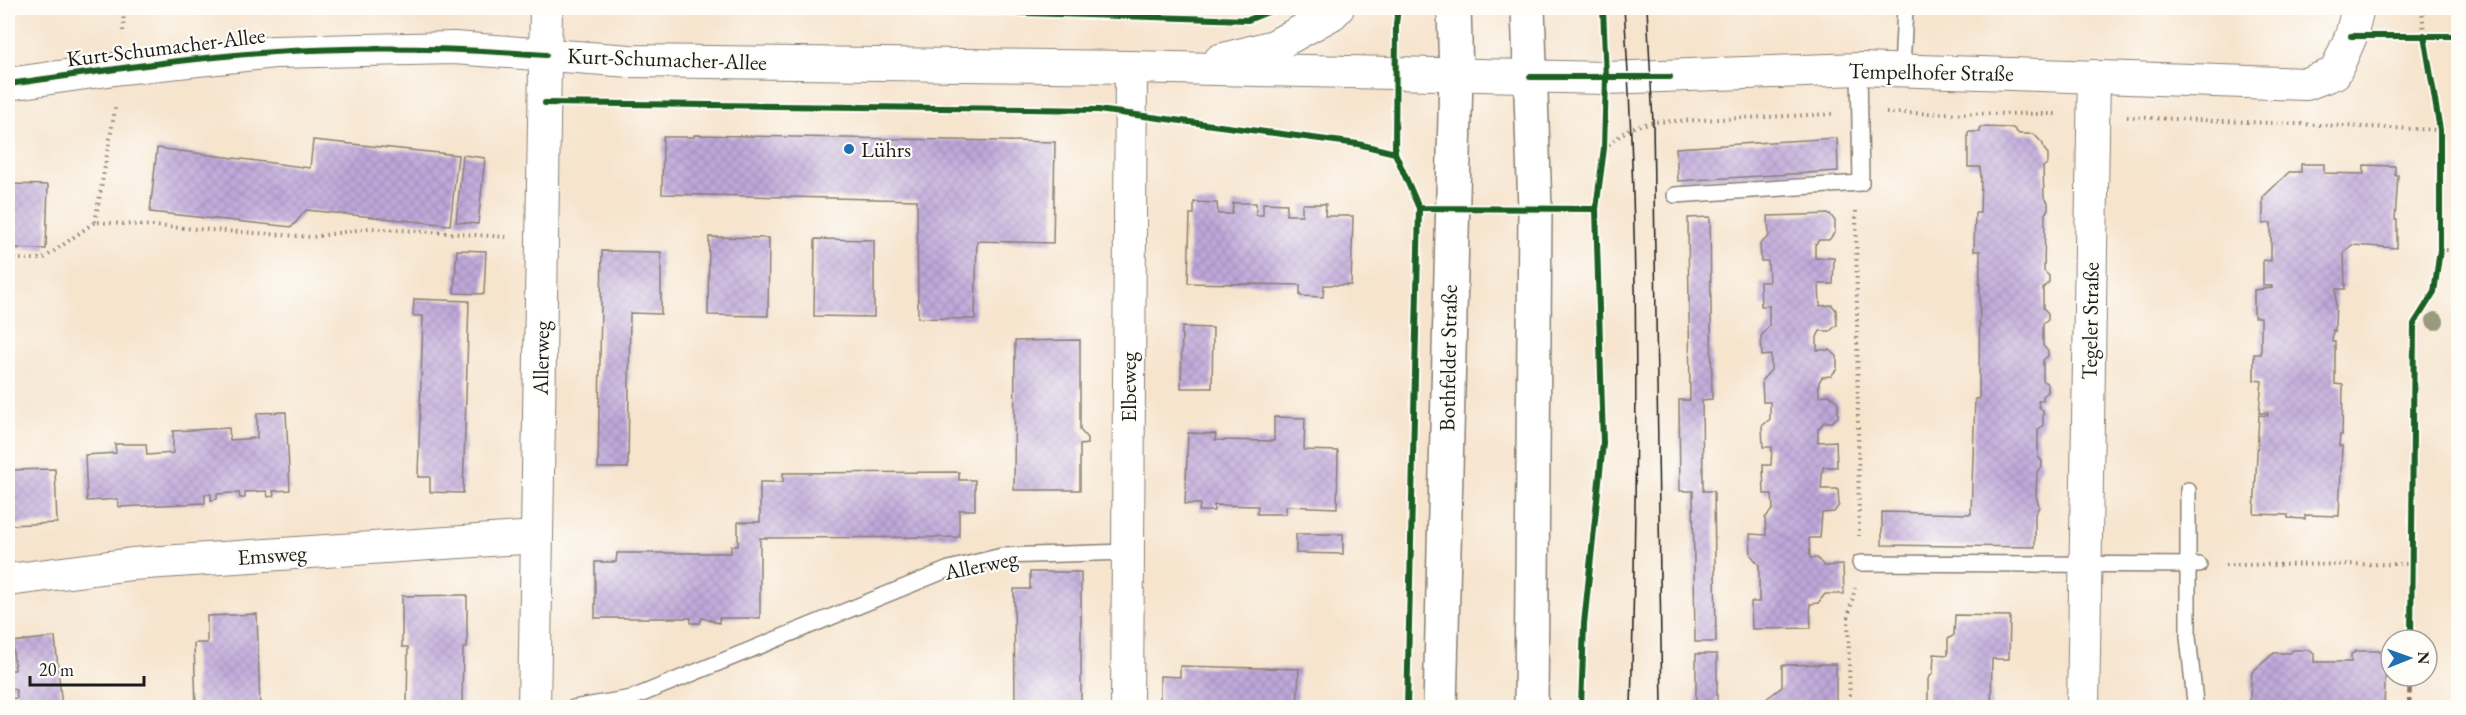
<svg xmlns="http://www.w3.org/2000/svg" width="2466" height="715" font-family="'EB Garamond',serif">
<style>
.building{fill:url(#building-cross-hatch)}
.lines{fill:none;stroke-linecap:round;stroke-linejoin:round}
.service-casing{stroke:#898074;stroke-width:18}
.minor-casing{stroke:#898074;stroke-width:34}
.secondary-casing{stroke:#898074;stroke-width:36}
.path{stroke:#898074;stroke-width:4;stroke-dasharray:1.5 4.5;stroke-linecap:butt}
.service{stroke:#fff;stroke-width:15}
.minor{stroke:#fff;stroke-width:32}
.secondary{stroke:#fff;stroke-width:33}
.tram{stroke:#1c1c1c;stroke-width:1.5}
.quiet{stroke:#8d6e63;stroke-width:4.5;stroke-dasharray:9 4.5;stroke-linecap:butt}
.cycleway-casing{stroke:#fdfcf7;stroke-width:10}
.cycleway{stroke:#1b5e20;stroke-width:6}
.tree{fill:#9a9a7f}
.poi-dot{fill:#1f6fb2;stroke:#fdfcf7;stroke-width:2}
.labels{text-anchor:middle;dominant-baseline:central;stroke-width:4.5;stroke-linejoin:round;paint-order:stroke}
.street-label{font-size:22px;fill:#1c1c1c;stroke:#fdfcf7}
.poi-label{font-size:22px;fill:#1c1c1c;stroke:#fdfcf7;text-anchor:start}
</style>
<defs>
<pattern id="building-cross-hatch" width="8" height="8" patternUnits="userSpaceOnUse" patternTransform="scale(1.5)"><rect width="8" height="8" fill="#bea7d9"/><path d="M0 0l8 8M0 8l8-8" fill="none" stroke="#a38fba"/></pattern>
</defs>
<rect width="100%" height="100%" fill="#fdfcf7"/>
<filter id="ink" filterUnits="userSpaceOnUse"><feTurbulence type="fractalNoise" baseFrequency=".0167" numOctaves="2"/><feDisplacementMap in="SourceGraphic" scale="12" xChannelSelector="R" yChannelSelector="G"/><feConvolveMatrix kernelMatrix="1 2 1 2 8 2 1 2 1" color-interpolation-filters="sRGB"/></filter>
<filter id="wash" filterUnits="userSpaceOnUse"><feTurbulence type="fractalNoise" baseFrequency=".008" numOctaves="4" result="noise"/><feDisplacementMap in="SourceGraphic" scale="24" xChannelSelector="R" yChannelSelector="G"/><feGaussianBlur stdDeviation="1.35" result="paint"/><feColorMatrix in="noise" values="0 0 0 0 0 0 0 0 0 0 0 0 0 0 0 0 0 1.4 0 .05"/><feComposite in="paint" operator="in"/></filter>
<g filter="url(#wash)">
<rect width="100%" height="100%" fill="#f6e4cd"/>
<g id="blocks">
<g class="building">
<polygon points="1980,127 2013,128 2019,134 2034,134 2043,144 2044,149 2048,154 2048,163 2043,167 2044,197 2048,202 2048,209 2045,214 2044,271 2049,276 2049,282 2043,288 2043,308 2048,313 2048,320 2043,324 2043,346 2048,351 2048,356 2043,360 2043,380 2048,385 2048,392 2043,396 2043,401 2038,401 2039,407 2043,411 2043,425 2038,430 2038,457 2042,461 2042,467 2037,472 2036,495 2039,507 2035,514 2035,547 1882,545 1882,512 1971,514 1975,399 1979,399 1980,251 1974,251 1975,213 1980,213 1981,177 1980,167 1968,167 1968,132 1980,132"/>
<polygon points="694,135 1055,142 1053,243 977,241 975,319 918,318 917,200 662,194 663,137 694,137"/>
<polygon points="1837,138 1838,171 1678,181 1676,148"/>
<polygon points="313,140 458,155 450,225 306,210 292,227 150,212 157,148 310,168"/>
<polygon points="463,155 485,158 478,224 456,222"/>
<polygon points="2301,164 2324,164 2324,173 2364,174 2364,165 2395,166 2395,175 2398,175 2395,220 2397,220 2397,248 2352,245 2344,252 2345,289 2336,289 2335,331 2333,330 2332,342 2335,342 2335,384 2343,385 2342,435 2340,435 2339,446 2342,446 2339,516 2305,515 2305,519 2288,518 2288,515 2254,514 2259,415 2268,416 2268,413 2259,413 2262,381 2254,380 2254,354 2261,354 2261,317 2254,317 2254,290 2272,288 2272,286 2263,286 2263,260 2271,261 2271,223 2263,224 2263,197 2289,172 2301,172"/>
<polygon points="8,184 48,185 46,249 8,248"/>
<polygon points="1194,202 1217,203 1218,214 1232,214 1233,203 1256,203 1256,215 1263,215 1263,203 1287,204 1286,215 1302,215 1302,204 1326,204 1325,216 1353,216 1351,285 1324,285 1323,297 1300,296 1300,285 1188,283 1190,214 1194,214"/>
<polygon points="1830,214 1835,221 1835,232 1829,240 1819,240 1815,245 1815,258 1834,258 1833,284 1819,284 1820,306 1832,305 1836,310 1837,325 1830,331 1820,331 1817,337 1817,350 1830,350 1837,356 1837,369 1831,376 1822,377 1819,382 1819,396 1829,395 1838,402 1838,417 1832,422 1824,422 1818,429 1818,442 1836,441 1837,467 1823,467 1821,489 1838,489 1839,505 1834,512 1822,513 1820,538 1809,538 1810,558 1817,558 1824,566 1843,565 1844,594 1825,594 1818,603 1810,604 1811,628 1752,629 1751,602 1759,602 1759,565 1751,555 1750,534 1766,535 1765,518 1773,509 1772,494 1764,494 1763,465 1771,465 1772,447 1763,447 1762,426 1770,419 1770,402 1763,402 1762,380 1771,370 1771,355 1762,356 1761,336 1769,326 1769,306 1761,306 1760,282 1769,282 1768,261 1761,261 1760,244 1769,236 1768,216"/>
<polygon points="1710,217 1712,399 1702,400 1703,491 1714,491 1716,642 1695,642 1693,491 1680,491 1679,400 1690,400 1688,218"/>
<polygon points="709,237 769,238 768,316 708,315"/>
<polygon points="815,239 874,240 874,317 814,316"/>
<polygon points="457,250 486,251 484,294 454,293"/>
<polygon points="602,251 661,252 661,314 630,313 628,468 598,468"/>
<polygon points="414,299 469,301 463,493 430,492 430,477 418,477 423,316 413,316"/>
<polygon points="1182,327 1213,328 1212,388 1181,388"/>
<polygon points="1080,340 1080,430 1087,438 1087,444 1080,445 1080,490 1014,490 1015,341"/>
<polygon points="286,412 290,490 273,491 274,496 268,497 267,491 245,492 245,498 240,498 239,493 232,493 217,494 217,499 211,500 211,494 205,494 205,503 119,507 118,499 87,501 85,455 116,453 115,444 146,444 147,455 173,453 173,431 229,428 230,440 257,438 257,413"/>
<polygon points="1274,417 1305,418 1304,450 1338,451 1337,508 1286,506 1286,514 1257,514 1258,506 1214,505 1214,511 1199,511 1200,504 1185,504 1188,433 1216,434 1215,440 1274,441"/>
<polygon points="55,469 57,523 8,525 8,470"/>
<polygon points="959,472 959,480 975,480 975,510 959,510 959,537 760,538 760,618 719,618 719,623 702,618 700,623 691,623 691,618 595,618 595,562 616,562 617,553 731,553 731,546 738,546 738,522 760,522 760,482 783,482 783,473"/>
<polygon points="1296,534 1343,534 1343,554 1296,553"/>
<polygon points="1030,572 1081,572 1081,708 1015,708 1014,589 1030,589"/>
<polygon points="464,595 467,595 467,648 463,648 462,707 407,706 408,647 402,647 402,596"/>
<polygon points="257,614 260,708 196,708 194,643 207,643 207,616"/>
<polygon points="1955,615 2010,616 2009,659 1992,659 1991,708 1928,708 1928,679 1933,673 1934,654 1948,655 1948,639 1954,635"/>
<polygon points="55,637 62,708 9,708 8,699 17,698 16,690 8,688 8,670 15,670 12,642"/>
<polygon points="2293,650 2309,650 2314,654 2314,662 2351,662 2351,654 2357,651 2379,651 2386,655 2384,708 2249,708 2252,672 2274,653 2290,653"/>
<rect x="1696" y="654" width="21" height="54"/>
<polygon points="1836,664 1836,708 1766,708 1766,699 1782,687 1782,665"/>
<polygon points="1180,666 1299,669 1297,708 1160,708 1160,676 1180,677"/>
</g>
</g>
</g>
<g filter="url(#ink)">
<use href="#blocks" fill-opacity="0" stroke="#898074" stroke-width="1.5"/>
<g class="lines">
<defs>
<g id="service">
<polyline points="1902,70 1905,8"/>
<polyline points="1675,195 1861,183 1859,69"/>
<polyline points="2188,490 2188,637 2195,702"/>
<polyline points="1860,563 2199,565"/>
<polyline points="573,708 632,698 949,569 1002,556 1127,552"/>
</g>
<g id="minor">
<polyline points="1220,60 1274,46 1332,14 1338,8"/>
<polyline points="8,84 122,68 274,52 454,48 630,61 1131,67 1606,78 1859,69 2306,84 2335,73 2351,36 2358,8"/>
<polyline points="8,580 132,564 537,537"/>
<polyline points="534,708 546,8"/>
<polyline points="1127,708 1131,67"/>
<polyline points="2083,708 2094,76"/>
</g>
<g id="secondary">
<polyline points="1528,8 1535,209 1531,708"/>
<polyline points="1440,708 1456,76 1454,8"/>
</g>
</defs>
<use href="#service" class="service-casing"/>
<use href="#minor" class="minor-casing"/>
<use href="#secondary" class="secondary-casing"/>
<g class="path">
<polyline points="1647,8 1742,8"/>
<polyline points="2422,8 2424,35"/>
<polyline points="123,31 124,8"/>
<polyline points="1886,113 2058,114"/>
<polyline points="2127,117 2440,130"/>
<polyline points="1604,148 1630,128 1653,122 1833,114"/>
<polyline points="1856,211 1859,536"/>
<polyline points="95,222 116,104"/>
<polyline points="2440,250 2458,250"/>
<polyline points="8,259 43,259 95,222 313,237 369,228 507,237"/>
<polyline points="2225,565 2413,564"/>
<polyline points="1850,708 1848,618 1855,588"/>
</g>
<use href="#service" class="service"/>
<use href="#minor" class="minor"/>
<use href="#secondary" class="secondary"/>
<g class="tram">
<path d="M1624,8C1640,240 1637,475 1631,708"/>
<polyline points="1647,8 1653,122 1662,708"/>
</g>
<g class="quiet">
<polyline points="546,8 560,8"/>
<polyline points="2409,708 2410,676"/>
</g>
<defs>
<g id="cycleway">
<polyline points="869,8 1248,20 1278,8"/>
<polyline points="1398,8 1396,24 1395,153 1419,208 1596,209"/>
<polyline points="2351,36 2458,36"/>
<polyline points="1530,77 1670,77"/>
<path d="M8,84C96,72 185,58 273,52C364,46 455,48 546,55"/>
<polyline points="545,103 1098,110 1358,144 1395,153"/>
<polyline points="2411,640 2414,324 2434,292 2440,250 2440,130 2424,35"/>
<polyline points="1407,708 1419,208"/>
<polyline points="1581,708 1584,624 1603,443 1596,209 1604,148 1606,78 1603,8"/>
</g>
</defs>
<use href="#cycleway" class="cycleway-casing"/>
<use href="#cycleway" class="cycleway"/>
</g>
<circle class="tree" cx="2435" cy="321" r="9"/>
</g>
<circle class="poi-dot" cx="849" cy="149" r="6"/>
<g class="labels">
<g class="street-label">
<text transform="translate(166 47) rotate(-7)">Kurt-Schumacher-Allee</text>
<text transform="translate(667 59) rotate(2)">Kurt-Schumacher-Allee</text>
<text transform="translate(1931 72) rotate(1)">Tempelhofer Straße</text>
<text transform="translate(2090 321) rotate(-89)">Tegeler Straße</text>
<text transform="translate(541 358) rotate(-89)">Allerweg</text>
<text transform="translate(1448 358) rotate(-89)">Bothfelder Straße</text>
<text transform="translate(1128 387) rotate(-90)">Elbeweg</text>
<text transform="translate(272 555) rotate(-4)">Emsweg</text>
<text transform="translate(981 565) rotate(-12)">Allerweg</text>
</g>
<g class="poi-label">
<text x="861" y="149">Lührs</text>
</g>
</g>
<rect width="2466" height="715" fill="none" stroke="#fdfcf7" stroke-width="30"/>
<g transform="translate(2409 658) rotate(89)"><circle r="28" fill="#fdfcf7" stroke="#a3a29f" stroke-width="1.5"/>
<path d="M0-4.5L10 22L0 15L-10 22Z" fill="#1f6fb2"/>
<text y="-9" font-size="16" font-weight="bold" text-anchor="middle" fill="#1c1c1c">N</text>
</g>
<path d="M30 676v9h114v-9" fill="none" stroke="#1c1c1c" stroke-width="3"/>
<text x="39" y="676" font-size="18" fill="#1c1c1c" stroke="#fdfcf7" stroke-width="4.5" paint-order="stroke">20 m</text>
</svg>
